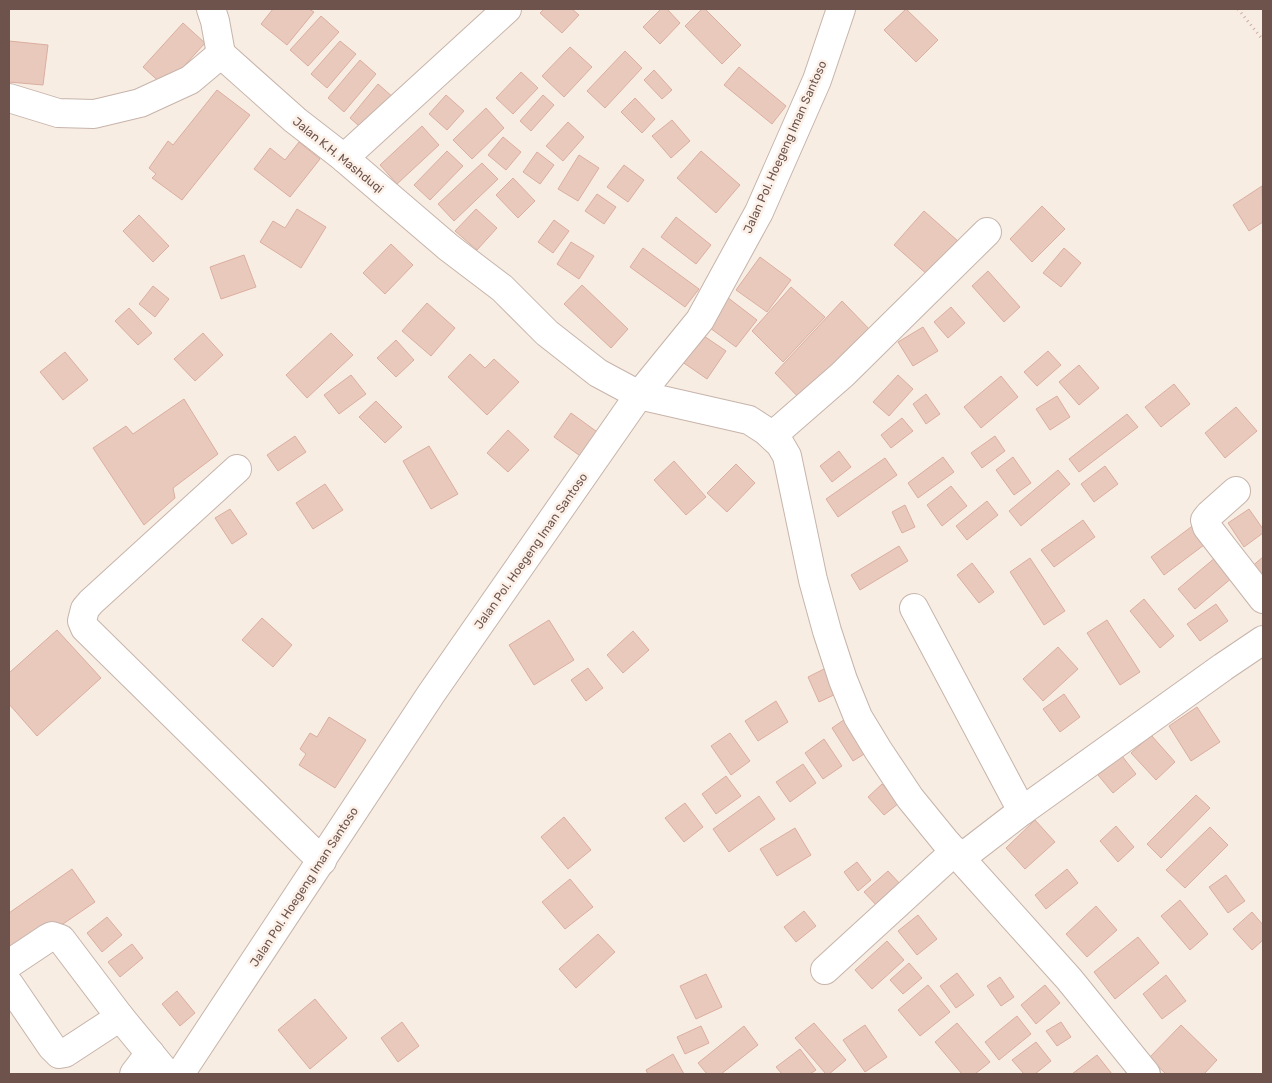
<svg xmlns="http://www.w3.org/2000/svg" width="1272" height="1083" font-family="Rubik,sans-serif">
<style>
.building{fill:#eac9bd;stroke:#daaea0}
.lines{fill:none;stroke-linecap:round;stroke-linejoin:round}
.minor-casing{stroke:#c7b4ab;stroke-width:30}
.path{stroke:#ceaca1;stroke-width:3;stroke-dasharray:1 4;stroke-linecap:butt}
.minor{stroke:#fff;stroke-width:28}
.labels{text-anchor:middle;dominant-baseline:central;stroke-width:5;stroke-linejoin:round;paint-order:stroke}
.street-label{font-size:12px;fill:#6d534c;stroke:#fcf1e8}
</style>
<rect width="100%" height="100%" fill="#f8ede2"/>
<g class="building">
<polygon points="273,9 309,9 314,12 287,45 261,24"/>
<polygon points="544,9 572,9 579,15 562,33 540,13"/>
<polygon points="661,9 667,9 680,23 660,44 643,27"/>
<polygon points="702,9 705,9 741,45 722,64 685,26"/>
<polygon points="906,9 938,40 916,62 884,30"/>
<polygon points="321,16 339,32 308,66 290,50"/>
<polygon points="183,23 205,43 165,87 143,67"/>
<polygon points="9,41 48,45 43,85 9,82"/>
<polygon points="340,41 356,54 327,88 311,74"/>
<polygon points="570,47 592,67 564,97 542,76"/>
<polygon points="625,51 642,68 605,108 587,91"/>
<polygon points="360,60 376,74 344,112 328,98"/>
<polygon points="739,67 786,106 772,124 724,85"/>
<polygon points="654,70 672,90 662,99 644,80"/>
<polygon points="521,72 538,88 513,114 496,98"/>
<polygon points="378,84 394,98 366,132 350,118"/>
<polygon points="217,90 250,115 182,200 152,178 156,174 149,168 168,141 173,145"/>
<polygon points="446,95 464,111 447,130 429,114"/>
<polygon points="543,95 554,105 531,131 520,121"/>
<polygon points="635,98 655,119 642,133 621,112"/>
<polygon points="486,108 504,128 472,159 453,140"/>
<polygon points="672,120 690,141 671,158 652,136"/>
<polygon points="568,122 584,137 563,161 546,146"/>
<polygon points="422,126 439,145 397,184 380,165"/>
<polygon points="503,137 521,152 506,170 488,155"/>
<polygon points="299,142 320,159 290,197 254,169 270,148 285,160"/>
<polygon points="447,151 463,166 430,200 414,185"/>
<polygon points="701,151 740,185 716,213 677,178"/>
<polygon points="537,152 554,165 540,184 523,172"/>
<polygon points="579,155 599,168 578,201 558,189"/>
<polygon points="482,163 498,179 454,221 438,204"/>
<polygon points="624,165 644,180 628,202 607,187"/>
<polygon points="513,178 535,201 518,218 496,195"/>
<polygon points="1262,186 1263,222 1249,231 1233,205"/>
<polygon points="597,194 616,207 604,224 585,211"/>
<polygon points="1042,206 1065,229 1032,262 1010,239"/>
<polygon points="297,209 326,227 301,268 260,242 273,221 285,228"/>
<polygon points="476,209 497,228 477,250 455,231"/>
<polygon points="924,211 959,242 929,276 894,245"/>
<polygon points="139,215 169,246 153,262 123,231"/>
<polygon points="676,217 711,245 696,264 661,237"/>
<polygon points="554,220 569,231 553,253 538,242"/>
<polygon points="571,242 594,256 579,279 557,264"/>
<polygon points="391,244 413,265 385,294 363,273"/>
<polygon points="643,248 699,289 685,307 630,267"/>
<polygon points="1064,248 1081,263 1061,287 1043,273"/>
<polygon points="244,255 256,287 221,299 210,267"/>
<polygon points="760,257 791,280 767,312 736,290"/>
<polygon points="988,271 1020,307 1004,322 972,286"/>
<polygon points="582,285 628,329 611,348 564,304"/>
<polygon points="153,286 169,299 155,317 139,304"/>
<polygon points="791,287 825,317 783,362 752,331"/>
<polygon points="727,297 757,320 736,347 706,325"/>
<polygon points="842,301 873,333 805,404 775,373"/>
<polygon points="427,303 455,328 431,356 402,331"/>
<polygon points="951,307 965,323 948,338 934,322"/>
<polygon points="129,308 152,333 138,345 115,321"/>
<polygon points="923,327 938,351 913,366 898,342"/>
<polygon points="203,333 223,355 195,381 174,359"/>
<polygon points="331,333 353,355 307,398 286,375"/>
<polygon points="701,334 726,351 707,379 681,361"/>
<polygon points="396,340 414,360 396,377 377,358"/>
<polygon points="1048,351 1061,365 1037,386 1024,372"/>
<polygon points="65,352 88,380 63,400 40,372"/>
<polygon points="470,354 485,368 494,359 519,382 487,415 448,377"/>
<polygon points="1079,365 1099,388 1079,405 1059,382"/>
<polygon points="351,375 366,394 339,414 324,395"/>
<polygon points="898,375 913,389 889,416 873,402"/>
<polygon points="1001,376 1018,397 981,428 964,407"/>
<polygon points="1174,384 1190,404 1161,427 1145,407"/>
<polygon points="926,394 940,414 926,424 913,404"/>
<polygon points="1057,396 1070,417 1050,430 1036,409"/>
<polygon points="184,399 218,454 173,488 175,498 144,525 93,448 126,426 133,434"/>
<polygon points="376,401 402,427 385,443 359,417"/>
<polygon points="1236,407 1257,431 1225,458 1205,433"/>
<polygon points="571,413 600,434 583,458 554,437"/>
<polygon points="1127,414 1138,427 1079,472 1069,459"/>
<polygon points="902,418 913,431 891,448 881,435"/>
<polygon points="508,430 529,450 508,472 487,453"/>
<polygon points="295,436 306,452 278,471 267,455"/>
<polygon points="995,436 1005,451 982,468 971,453"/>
<polygon points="429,446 458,494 431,509 403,461"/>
<polygon points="839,451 851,467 832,482 820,466"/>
<polygon points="943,457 954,472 918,498 908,483"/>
<polygon points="1013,457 1031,483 1014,495 996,470"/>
<polygon points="885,458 897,475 838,517 826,499"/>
<polygon points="674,461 706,497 686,515 654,480"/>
<polygon points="736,464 755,483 727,512 707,493"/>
<polygon points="1105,466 1118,484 1094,502 1081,484"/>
<polygon points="1058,470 1070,484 1021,526 1009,511"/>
<polygon points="325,484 343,510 313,529 296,503"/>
<polygon points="951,486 967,506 942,526 927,505"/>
<polygon points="987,501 998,515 967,540 956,526"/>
<polygon points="905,505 915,527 902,533 892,512"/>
<polygon points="230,509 247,534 232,544 215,518"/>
<polygon points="1249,509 1263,529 1263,533 1244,547 1228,523"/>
<polygon points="1083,520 1095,537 1054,567 1041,550"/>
<polygon points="1195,524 1208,542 1164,575 1151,557"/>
<polygon points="899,546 908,561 860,590 851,575"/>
<polygon points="1216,557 1233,577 1195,609 1178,589"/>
<polygon points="1263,557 1263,585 1250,568"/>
<polygon points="1030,558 1065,611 1044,625 1010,572"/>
<polygon points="972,563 994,592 979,603 957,575"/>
<polygon points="1144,599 1174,636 1160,648 1130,611"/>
<polygon points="1216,604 1228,621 1200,641 1187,624"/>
<polygon points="262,618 292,645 273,667 242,640"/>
<polygon points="549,620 574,660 534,685 509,645"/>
<polygon points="1107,620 1140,672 1120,685 1087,633"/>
<polygon points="57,630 101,678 37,736 9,704 9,673"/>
<polygon points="633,631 649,650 623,673 607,655"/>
<polygon points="1058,647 1078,669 1043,701 1023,679"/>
<polygon points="588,668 603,688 586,701 571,680"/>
<polygon points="826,668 838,693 819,702 808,677"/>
<polygon points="1064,694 1080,717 1060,732 1043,709"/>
<polygon points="776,701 788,722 758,741 745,721"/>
<polygon points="1197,707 1220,742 1191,761 1169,726"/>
<polygon points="329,717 366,740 335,788 299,765 306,754 300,749 310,733 317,737"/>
<polygon points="848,717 869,751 853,761 832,728"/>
<polygon points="730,733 750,761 731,775 711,746"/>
<polygon points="1151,735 1175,762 1156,780 1131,753"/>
<polygon points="824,739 842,766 823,779 805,753"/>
<polygon points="1122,756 1136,774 1113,793 1098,775"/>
<polygon points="803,764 816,783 790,802 776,782"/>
<polygon points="726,776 741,796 716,814 702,794"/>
<polygon points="882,784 899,803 884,815 868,797"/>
<polygon points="1196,795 1210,808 1161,858 1147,844"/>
<polygon points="759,796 775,819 729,852 713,829"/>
<polygon points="685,803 703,827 684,842 665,818"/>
<polygon points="564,817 591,850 568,869 541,837"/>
<polygon points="1035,820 1055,842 1025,869 1006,848"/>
<polygon points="1116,826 1134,847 1118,862 1100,841"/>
<polygon points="1210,827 1228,845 1185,888 1166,870"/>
<polygon points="795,828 811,855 777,876 760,849"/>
<polygon points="857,862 871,880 858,891 844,872"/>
<polygon points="72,869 95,902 9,961 9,913"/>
<polygon points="1067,869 1078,883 1046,909 1035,895"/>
<polygon points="888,871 902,886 878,907 864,892"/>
<polygon points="1226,875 1245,901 1228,913 1209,887"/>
<polygon points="570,879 593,907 565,929 542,902"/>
<polygon points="1180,900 1208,934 1190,950 1161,916"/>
<polygon points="1096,906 1117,930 1087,957 1066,934"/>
<polygon points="804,911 816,926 796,942 784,927"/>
<polygon points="1252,912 1263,925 1263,940 1252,950 1233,929"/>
<polygon points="918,915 937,939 917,955 898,931"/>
<polygon points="107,917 122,935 102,952 87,933"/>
<polygon points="598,934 615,952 576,988 559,969"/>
<polygon points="1138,937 1159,963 1115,999 1094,972"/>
<polygon points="887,941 904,960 872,989 855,970"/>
<polygon points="132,944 143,958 120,977 108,962"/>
<polygon points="909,963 922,978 903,994 890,980"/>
<polygon points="957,973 974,995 956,1008 940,986"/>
<polygon points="706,974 722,1007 696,1019 680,986"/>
<polygon points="1166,975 1186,1001 1162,1019 1143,994"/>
<polygon points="1000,977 1014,997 1001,1006 987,986"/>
<polygon points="928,985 950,1012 920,1036 898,1010"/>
<polygon points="1045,985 1060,1003 1036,1024 1021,1005"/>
<polygon points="177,991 195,1013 180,1026 162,1004"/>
<polygon points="315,999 347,1038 310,1069 278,1030"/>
<polygon points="1017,1016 1031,1034 999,1060 985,1042"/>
<polygon points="402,1022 419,1046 398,1062 381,1038"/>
<polygon points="1061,1022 1071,1037 1057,1046 1046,1031"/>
<polygon points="814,1023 846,1060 829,1074 826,1074 795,1038"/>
<polygon points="957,1023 990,1062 975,1074 962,1074 935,1042"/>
<polygon points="865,1025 887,1057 865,1072 843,1040"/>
<polygon points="1181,1025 1217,1060 1204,1074 1166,1074 1149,1058"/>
<polygon points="701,1026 709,1043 685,1054 677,1037"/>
<polygon points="744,1026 758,1045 721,1074 707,1074 698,1063"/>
<polygon points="1036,1042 1051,1061 1035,1074 1024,1074 1012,1060"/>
<polygon points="800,1049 816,1070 810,1074 782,1074 776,1067"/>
<polygon points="673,1054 684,1074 648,1074 646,1070"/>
<polygon points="1097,1055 1112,1074 1072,1074"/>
</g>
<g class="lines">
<defs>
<g id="minor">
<polyline points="211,9 215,21 221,54"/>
<polyline points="9,98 58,113 94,114 140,103 190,80 221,54 295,120 344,158 448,247 502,288 547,333 598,373 639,395 749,420 766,431 780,444 787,456 813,580 827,631 843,680 858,717 878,750 910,798 945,841 1069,979 1146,1074"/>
<polyline points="344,158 507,9"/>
<polyline points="772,436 842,375 987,232"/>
<polyline points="237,469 91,602 85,609 82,621 85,628 322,861"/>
<polyline points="1236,491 1209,515 1205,520 1207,527 1263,599"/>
<polyline points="914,608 1022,811"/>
<polyline points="961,858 1022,811 1223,667 1263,640"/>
<polyline points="9,964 48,938 52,936 61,939 120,1017 167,1074"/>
<polyline points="825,970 955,851"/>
<polyline points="9,984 52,1047 59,1054 65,1053 120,1017"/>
<polyline points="134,1074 150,1053"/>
<polyline points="180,1074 431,694 639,395 700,320 759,212 817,80 841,9"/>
</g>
</defs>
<use href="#minor" class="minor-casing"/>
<polyline class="path" points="1238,9 1263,40"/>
<use href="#minor" class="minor"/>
</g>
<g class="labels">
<g class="street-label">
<text transform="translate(785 147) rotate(-66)">Jalan Pol. Hoegeng Iman Santoso</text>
<text transform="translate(338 155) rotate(39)">Jalan K.H. Mashduqi</text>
<text transform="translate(531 551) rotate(-55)">Jalan Pol. Hoegeng Iman Santoso</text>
<text transform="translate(304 887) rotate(-57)">Jalan Pol. Hoegeng Iman Santoso</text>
</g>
</g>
<rect width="1272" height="1083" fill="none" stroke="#6d534c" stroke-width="20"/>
</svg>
